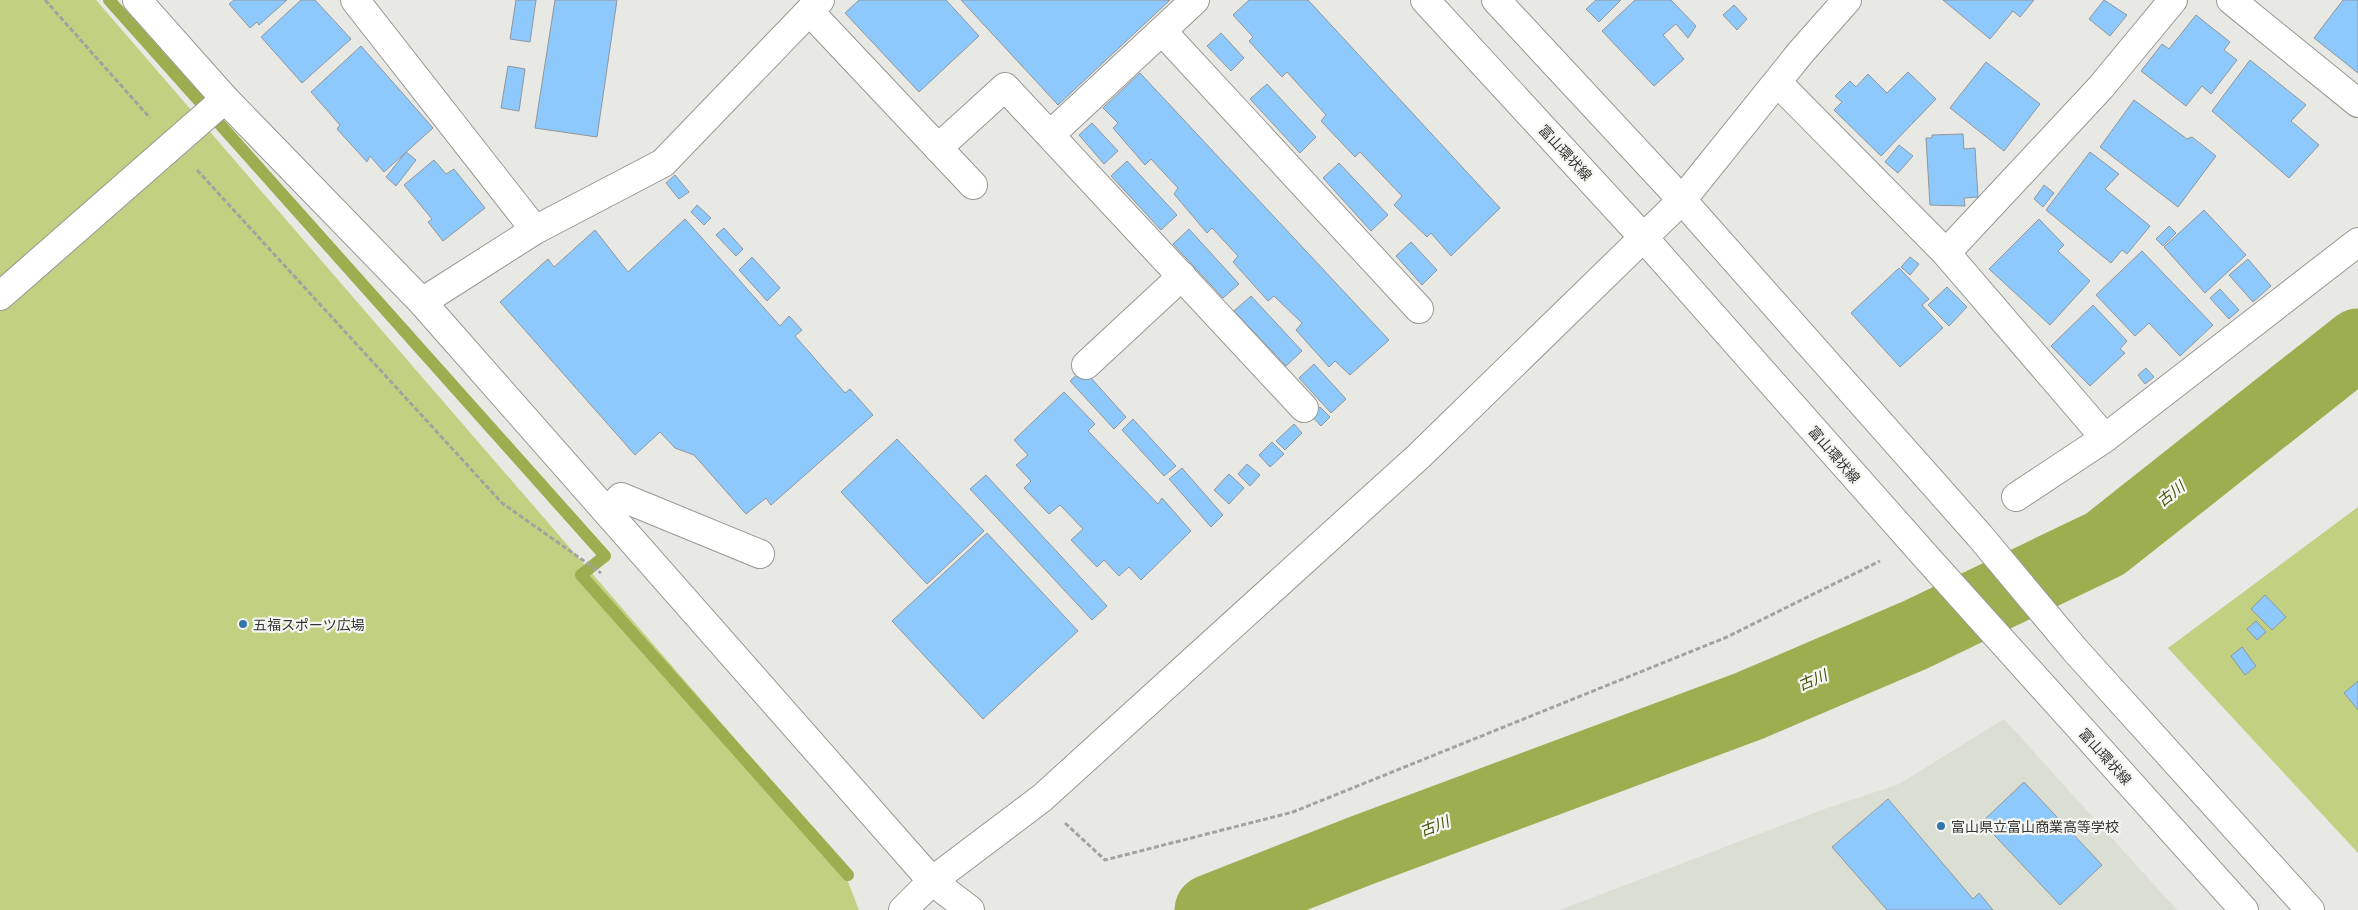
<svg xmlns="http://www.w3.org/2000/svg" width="2358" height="910" font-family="Georgia,'Noto Sans JP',serif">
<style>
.built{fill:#dbded2}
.green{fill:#c1d081}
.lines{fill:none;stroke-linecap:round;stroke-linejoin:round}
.stream{stroke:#9dae51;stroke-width:12}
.river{stroke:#9dae51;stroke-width:71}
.building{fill:#8dc9fd;stroke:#929699}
.minor-casing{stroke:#979894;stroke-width:30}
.major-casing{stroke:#979894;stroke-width:30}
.path{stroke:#a2a29f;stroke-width:3;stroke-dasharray:5 2.5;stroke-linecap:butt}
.minor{stroke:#fff;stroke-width:28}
.major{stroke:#fff;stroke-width:28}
.poi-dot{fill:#3276ac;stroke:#f5f6f1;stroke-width:2}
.labels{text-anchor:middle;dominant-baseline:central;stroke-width:4.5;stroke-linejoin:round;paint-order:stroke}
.street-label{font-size:14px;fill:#343432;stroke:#f5f6f1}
.poi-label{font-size:14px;fill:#343432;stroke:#f5f6f1;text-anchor:start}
.water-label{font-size:15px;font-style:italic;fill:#475009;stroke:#f5f6f1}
</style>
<rect width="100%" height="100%" fill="#e8e9e4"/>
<polygon class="built" points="2004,719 2177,910 1560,910 1827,808 1899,784"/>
<g class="green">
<polygon points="0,0 96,0 839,859 859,910 0,910"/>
<polygon points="2358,507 2358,853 2168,648"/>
</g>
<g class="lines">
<polyline class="stream" points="109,0 605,556 581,575 848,875"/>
<polyline class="river" points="1210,910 1360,851 1749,706 1915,635 2105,544 2358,344"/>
</g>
<g class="building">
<polygon points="234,0 287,0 259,25 257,22 250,28 229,4"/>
<polygon points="301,0 315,0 351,39 302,83 261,37"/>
<polygon points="516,0 536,0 530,42 510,39"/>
<polygon points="555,0 617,0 597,137 535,128"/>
<polygon points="859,0 946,0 979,36 919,92 845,13"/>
<polygon points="961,0 1170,0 1058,105"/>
<polygon points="1249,0 1308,0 1500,208 1451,256 1431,233 1427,237 1394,205 1402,196 1360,152 1355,157 1321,121 1326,115 1287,72 1282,77 1249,41 1253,37 1233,15"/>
<polygon points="1596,0 1621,0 1599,22 1586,9"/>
<polygon points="1635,0 1671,0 1696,26 1688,38 1676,24 1663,35 1684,59 1654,86 1602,31"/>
<polygon points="1943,0 2034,0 2020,17 2013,11 1990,39"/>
<polygon points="2104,0 2127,15 2110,36 2089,19"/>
<polygon points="2343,0 2358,0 2358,73 2314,38"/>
<polygon points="1734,5 1747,19 1737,30 1723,15"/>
<polygon points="2196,15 2230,42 2224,50 2237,60 2211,94 2202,86 2186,106 2141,71 2162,44 2169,49"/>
<polygon points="1221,33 1244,58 1231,71 1207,46"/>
<polygon points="361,46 433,128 384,172 370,156 367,162 337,129 340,125 311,92"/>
<polygon points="2250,60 2306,105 2291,121 2319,145 2289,178 2212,111"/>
<polygon points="1986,62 2040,104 2004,151 1950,108"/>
<polygon points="508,66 525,69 519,111 501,108"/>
<polygon points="1908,72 1936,99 1881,156 1834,110 1842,102 1835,96 1850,81 1856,87 1868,74 1887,93"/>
<polygon points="1140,73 1389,340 1350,375 1335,361 1329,367 1296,330 1302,323 1274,296 1268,301 1233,262 1238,256 1212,228 1207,233 1174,194 1178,188 1151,159 1145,165 1113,128 1118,123 1103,108"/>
<polygon points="1267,84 1316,137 1300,153 1250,99"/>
<polygon points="2134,100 2187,139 2192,137 2216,156 2178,207 2100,147"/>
<polygon points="1092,123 1118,151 1104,164 1079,135"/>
<polygon points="1963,134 1964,149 1975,148 1978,197 1964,198 1965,206 1930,205 1926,138 1932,138 1932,135"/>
<polygon points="1899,145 1913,156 1898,173 1885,162"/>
<polygon points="406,152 416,160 396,186 386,177"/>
<polygon points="2090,152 2119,174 2105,189 2150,226 2127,254 2122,250 2111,263 2046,210"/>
<polygon points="434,160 446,174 454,169 485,208 443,241 428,222 432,219 404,185"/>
<polygon points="1127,161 1177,215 1161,230 1111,176"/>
<polygon points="1339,163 1388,215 1371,231 1323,178"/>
<polygon points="675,175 689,192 679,199 666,183"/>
<polygon points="2044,185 2054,193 2043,207 2034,199"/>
<polygon points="697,205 711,218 704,225 691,212"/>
<polygon points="2204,210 2246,255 2205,293 2164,247"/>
<polygon points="685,219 780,326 789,316 802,330 795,336 845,393 850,389 873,415 771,505 766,498 746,514 694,455 675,448 660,432 635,455 500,302 548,259 554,267 595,230 628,272"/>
<polygon points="2039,219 2064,245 2058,251 2090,281 2050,325 1989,269"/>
<polygon points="2169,226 2176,233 2163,246 2156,239"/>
<polygon points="724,228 743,249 736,256 716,235"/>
<polygon points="1189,229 1239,284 1223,298 1173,244"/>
<polygon points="1411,242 1437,270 1422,285 1396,256"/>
<polygon points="2142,251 2213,325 2180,356 2149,323 2135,336 2096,295"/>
<polygon points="752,257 780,288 767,301 739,270"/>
<polygon points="1910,257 1919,264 1910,275 1901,267"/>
<polygon points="2248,259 2271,286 2253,302 2229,275"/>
<polygon points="1899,268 1929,299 1922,305 1943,328 1900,367 1851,313"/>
<polygon points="1947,287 1967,307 1949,326 1928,305"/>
<polygon points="2220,289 2239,310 2229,319 2210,298"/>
<polygon points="1251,296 1302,351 1286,366 1234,311"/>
<polygon points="2093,305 2127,341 2120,349 2125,353 2090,386 2051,346"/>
<polygon points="1314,364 1346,399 1331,413 1299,378"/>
<polygon points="2146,368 2154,377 2145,384 2138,375"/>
<polygon points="1083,369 1126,417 1114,429 1070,381"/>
<polygon points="1064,392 1095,424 1088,431 1158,504 1162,498 1191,531 1141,580 1129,567 1119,576 1104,560 1097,567 1071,540 1083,529 1060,505 1049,514 1024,488 1031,481 1016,465 1028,455 1014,440"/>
<polygon points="1320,407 1330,417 1321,426 1311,415"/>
<polygon points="1133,419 1176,466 1164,476 1122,430"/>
<polygon points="1294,424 1302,433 1285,450 1276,441"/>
<polygon points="897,439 984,531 927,584 841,492"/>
<polygon points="1272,442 1284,454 1270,467 1259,455"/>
<polygon points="1247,464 1260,475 1250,486 1238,474"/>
<polygon points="1182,468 1223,515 1211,527 1169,479"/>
<polygon points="1229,474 1244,488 1229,504 1214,490"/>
<polygon points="986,475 1107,606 1092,620 970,489"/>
<polygon points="987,533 1078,631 983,719 892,621"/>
<polygon points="2265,595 2286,617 2272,630 2251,609"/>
<polygon points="2256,621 2266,632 2257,640 2247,629"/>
<polygon points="2242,647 2256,666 2245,675 2231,656"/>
<polygon points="2358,681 2358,710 2344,693"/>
<polygon points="2024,782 2102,865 2060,905 1982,822"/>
<polygon points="1888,799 1973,899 1979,893 1993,910 1887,910 1832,847"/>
</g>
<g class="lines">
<defs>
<g id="minor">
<polyline points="137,0 225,99 422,302 932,881 970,910"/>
<polyline points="355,0 535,230"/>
<polyline points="2231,0 2358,103"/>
<polyline points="810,12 973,185"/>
<polyline points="1162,31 1419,309"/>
<polyline points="1778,83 1946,253 2105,438 2358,242"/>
<polyline points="1050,135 1195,0"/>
<polyline points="938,148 1005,87 1304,408"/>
<polyline points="1946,253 2101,87 2173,0"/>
<polyline points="0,296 225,99"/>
<polyline points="422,302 535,230 663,163 820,0"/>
<polyline points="1086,365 1182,276"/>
<polyline points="2016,497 2105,438"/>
<polyline points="607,512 621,497 760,554"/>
<polyline points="903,910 932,881 1042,798 1419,456 1682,200 1801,52 1847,0"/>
</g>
<g id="major">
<polyline points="1425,0 1643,237 1928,559 2244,910"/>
<polyline points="1496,0 1682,200 1979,535 2075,650 2310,910"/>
</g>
</defs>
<use href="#minor" class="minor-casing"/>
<use href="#major" class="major-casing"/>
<g class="path">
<polyline points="45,0 150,118"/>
<polyline points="197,170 502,503 601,573"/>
<polyline points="1065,823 1105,860 1293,812 1727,637 1880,561"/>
</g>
<use href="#minor" class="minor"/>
<use href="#major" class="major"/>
</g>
<g class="poi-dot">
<circle cx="243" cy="624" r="5"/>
<circle cx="1941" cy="826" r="5"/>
</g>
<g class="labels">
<g class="street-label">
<text transform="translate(1566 152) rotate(47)">富山環状線</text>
<text transform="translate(1835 454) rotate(49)">富山環状線</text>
<text transform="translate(2106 756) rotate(48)">富山環状線</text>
</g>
<g class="poi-label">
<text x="253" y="624">五福スポーツ広場</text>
<text x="1951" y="826">富山県立富山商業高等学校</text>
</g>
<g class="water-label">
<text transform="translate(2170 493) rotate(-38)">古川</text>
<text transform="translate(1812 679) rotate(-23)">古川</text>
<text transform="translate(1434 825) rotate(-21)">古川</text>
</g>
</g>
</svg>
